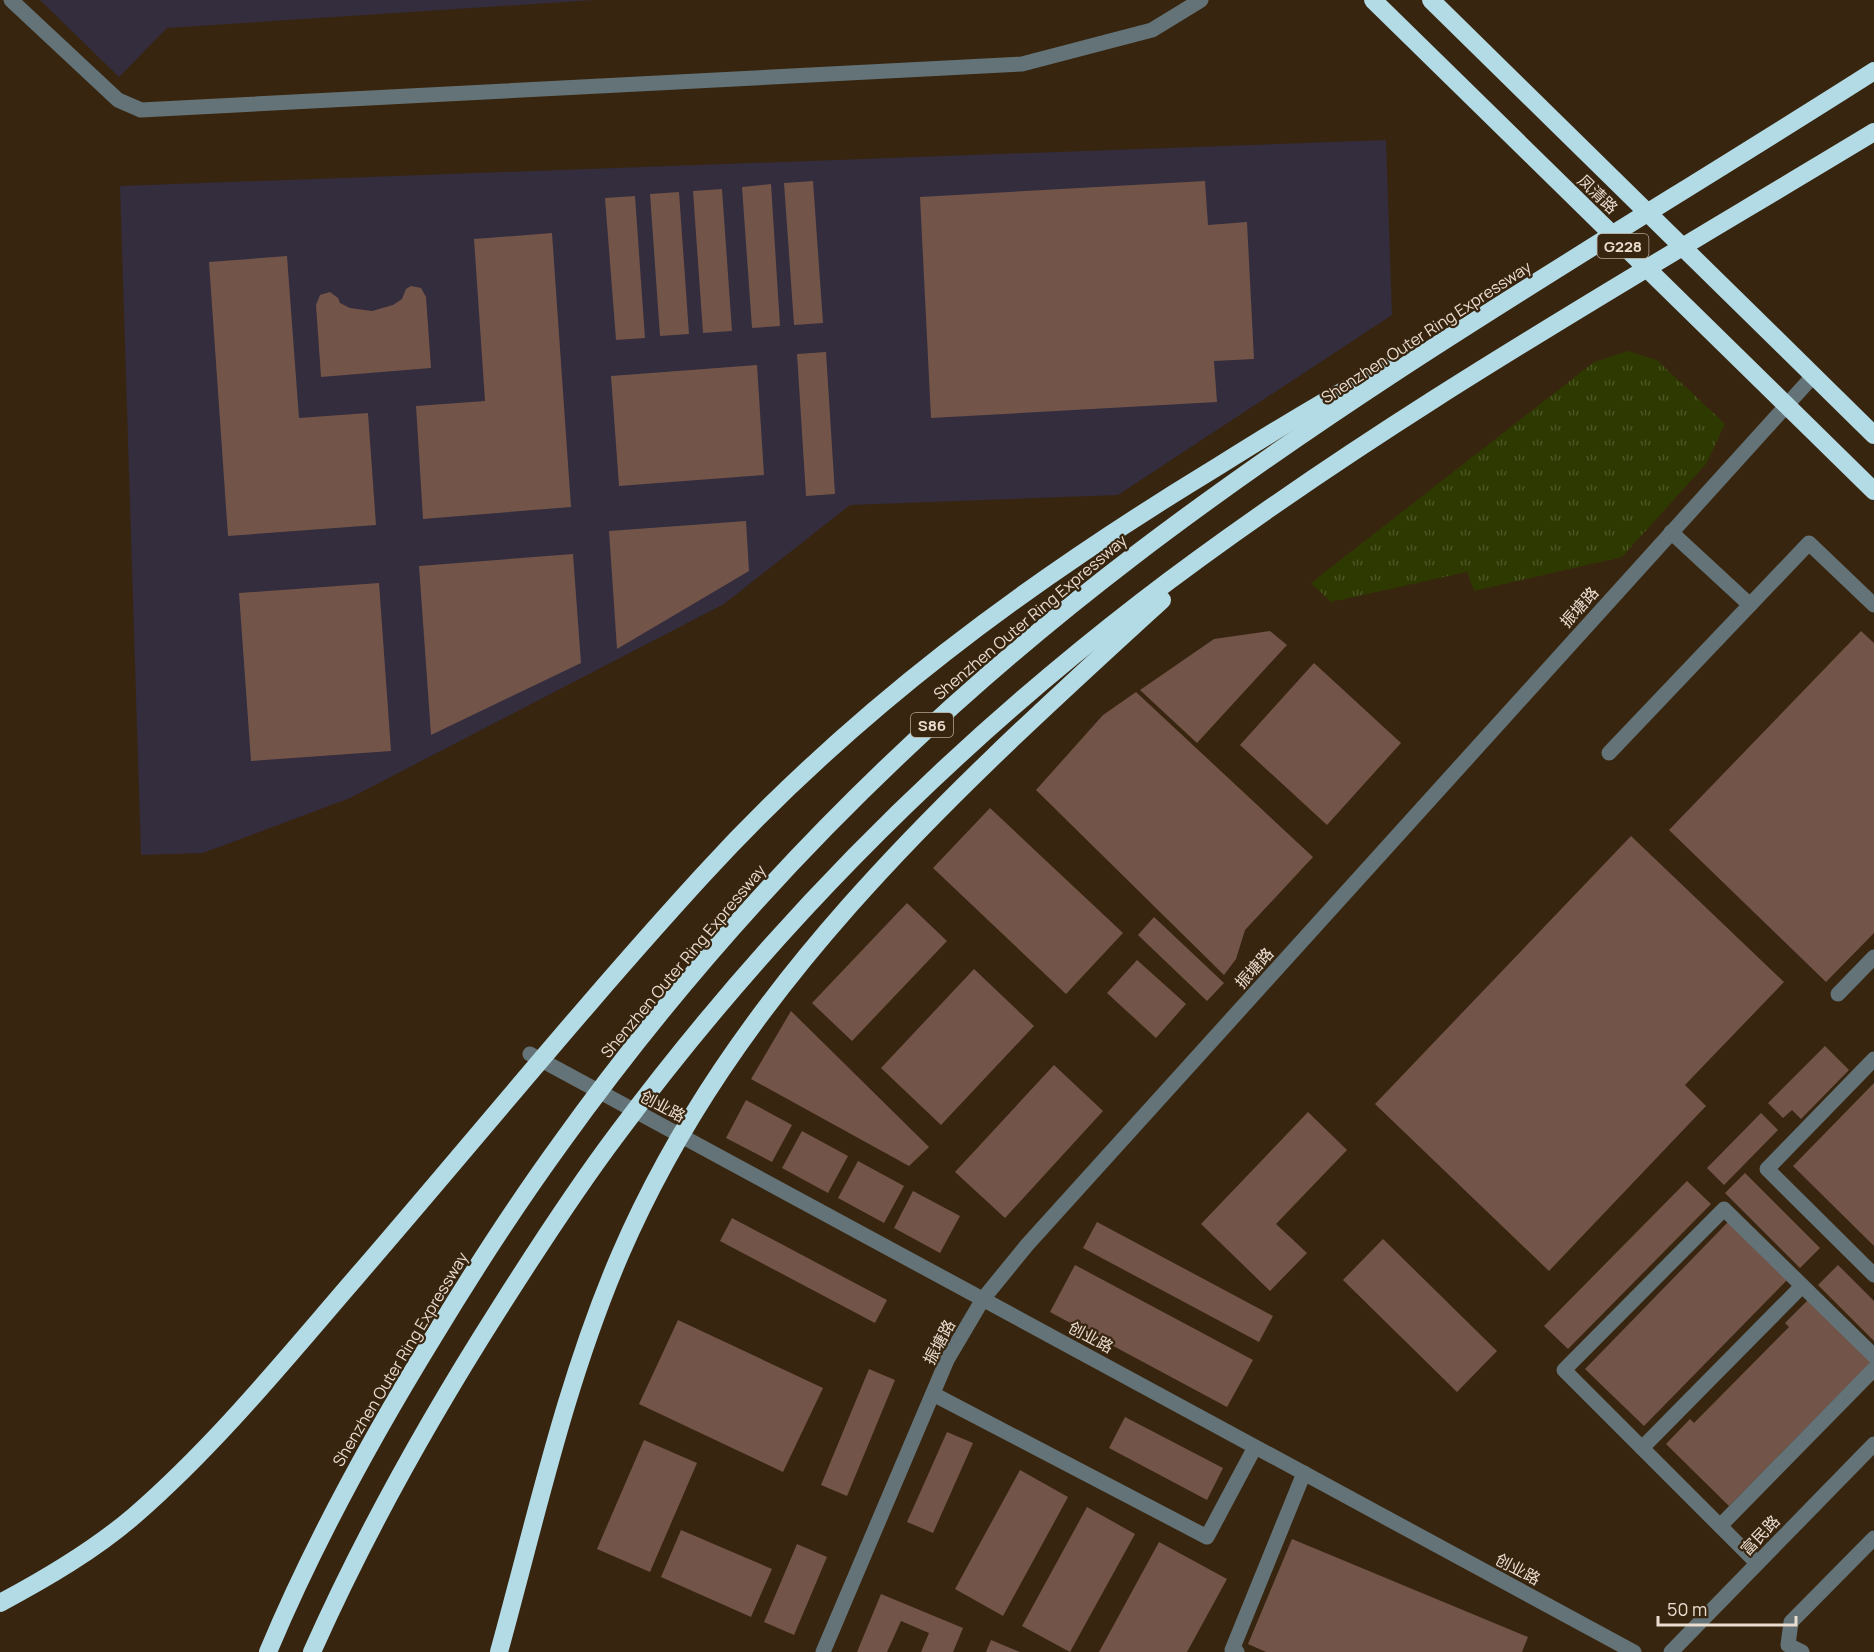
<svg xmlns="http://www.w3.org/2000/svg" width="1874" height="1652" font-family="Manrope,'Noto Sans SC',sans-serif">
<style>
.industrial{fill:#332d3e}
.grass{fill:url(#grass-tufts)}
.building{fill:#725448}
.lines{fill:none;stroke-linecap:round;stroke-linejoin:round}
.minor{stroke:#637377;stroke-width:15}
.highway{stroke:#b2dbe6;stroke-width:18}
.highway-bridge{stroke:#b2dbe6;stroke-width:18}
.labels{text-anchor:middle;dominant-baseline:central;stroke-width:4.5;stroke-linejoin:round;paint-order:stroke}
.shield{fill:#38250f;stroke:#b5a696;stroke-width:1.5}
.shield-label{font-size:15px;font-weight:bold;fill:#eaddd0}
.street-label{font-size:16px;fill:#eaddd0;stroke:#38250f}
</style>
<defs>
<pattern id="grass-tufts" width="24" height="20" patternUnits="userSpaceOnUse" patternTransform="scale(1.5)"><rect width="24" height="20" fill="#2d3900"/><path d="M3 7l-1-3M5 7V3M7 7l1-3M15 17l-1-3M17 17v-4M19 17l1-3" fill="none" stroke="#4c5524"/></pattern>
</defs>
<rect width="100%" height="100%" fill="#38250f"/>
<g class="industrial">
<polygon points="40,0 594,0 167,28 119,77"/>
<polygon points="1386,140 1392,315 1118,495 850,505 724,604 350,798 203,853 141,855 120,186"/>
</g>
<polygon class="grass" points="1628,351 1657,360 1725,424 1706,464 1622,557 1474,591 1467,572 1331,602 1311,583 1594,362"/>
<g class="building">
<polygon points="813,181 823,323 794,325 784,183"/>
<polygon points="1205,181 1208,225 1247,222 1254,359 1214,361 1217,402 931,418 920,197"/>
<polygon points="771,184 780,326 752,328 742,187"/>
<polygon points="722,189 732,331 703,333 693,191"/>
<polygon points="679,192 689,334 660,336 650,194"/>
<polygon points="635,196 645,338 616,340 605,198"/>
<polygon points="552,233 571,507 423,519 416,406 485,401 474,239"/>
<polygon points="287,256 299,418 368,413 376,525 228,536 209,262"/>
<polygon points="411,286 421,288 426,297 431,368 321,377 316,305 320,295 330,292 338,298 340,303 350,308 372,311 393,305 402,299 406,289"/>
<polygon points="826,352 835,494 806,496 797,354"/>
<polygon points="757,365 764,475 619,486 611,376"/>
<polygon points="746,521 749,571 617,649 609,531"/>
<polygon points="573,554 581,663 431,735 419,566"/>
<polygon points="379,583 391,751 251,761 239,593"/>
<polygon points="1270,631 1287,645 1197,743 1140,690 1214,639"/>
<polygon points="1861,631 1874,643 1874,933 1826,982 1669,830"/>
<polygon points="1314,663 1401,743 1327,825 1240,745"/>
<polygon points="1136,692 1313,857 1245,930 1236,959 1224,975 1036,790 1103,715"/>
<polygon points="990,808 1123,933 1066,994 933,868"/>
<polygon points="1631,836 1784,982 1685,1085 1706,1106 1549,1271 1375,1104"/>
<polygon points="907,903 947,941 852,1041 812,1003"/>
<polygon points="1154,917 1224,983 1207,1001 1138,935"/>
<polygon points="1137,960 1186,1004 1156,1038 1107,993"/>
<polygon points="974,969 1034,1026 941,1125 881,1068"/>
<polygon points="791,1011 929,1147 909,1166 751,1079"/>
<polygon points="1825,1046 1849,1070 1801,1119 1792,1110 1783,1118 1768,1103"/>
<polygon points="1054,1065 1103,1111 1005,1218 955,1172"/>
<polygon points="1874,1083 1874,1246 1793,1166"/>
<polygon points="746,1100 792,1125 772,1162 726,1138"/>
<polygon points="1308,1112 1347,1150 1276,1224 1307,1253 1270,1291 1201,1224"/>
<polygon points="1761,1113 1778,1130 1724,1185 1707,1168"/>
<polygon points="802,1131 848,1156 828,1193 782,1168"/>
<polygon points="858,1161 904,1186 884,1223 838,1198"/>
<polygon points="1745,1173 1820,1248 1800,1268 1725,1193"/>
<polygon points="1687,1181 1711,1204 1568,1349 1544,1326"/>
<polygon points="913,1191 960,1216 940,1253 894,1228"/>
<polygon points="732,1218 887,1300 875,1323 720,1241"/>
<polygon points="1097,1222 1273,1316 1259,1342 1083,1248"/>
<polygon points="1728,1222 1787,1280 1644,1426 1585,1369"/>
<polygon points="1383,1239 1497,1351 1457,1392 1343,1280"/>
<polygon points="1075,1265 1253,1360 1227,1407 1050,1312"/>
<polygon points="1838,1265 1874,1301 1874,1341 1818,1285"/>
<polygon points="1808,1300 1871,1362 1729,1506 1666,1444 1690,1419 1694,1423 1789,1327 1785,1323"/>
<polygon points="678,1320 823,1388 783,1472 639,1404"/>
<polygon points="869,1369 895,1380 847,1496 821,1485"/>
<polygon points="1125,1417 1223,1468 1207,1500 1109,1448"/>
<polygon points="947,1432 973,1443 933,1533 907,1522"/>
<polygon points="644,1440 697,1463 650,1572 597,1549"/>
<polygon points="1020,1470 1068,1497 1003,1616 955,1589"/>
<polygon points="1087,1507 1135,1534 1070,1652 1022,1626"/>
<polygon points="681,1530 772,1569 751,1617 661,1577"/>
<polygon points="1292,1539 1528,1637 1522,1652 1266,1652 1248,1644"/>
<polygon points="1159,1542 1227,1579 1187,1652 1099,1652"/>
<polygon points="797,1544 827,1557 794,1635 764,1622"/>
<polygon points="881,1594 963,1628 953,1652 921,1652 929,1633 901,1621 887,1652 857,1652"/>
<polygon points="991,1640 1020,1652 986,1652"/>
</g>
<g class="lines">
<g class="minor">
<polyline points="11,0 118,100 141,110 1022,64 1152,30 1201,0"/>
<polyline points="1671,532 1750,605"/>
<polyline points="1609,753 1809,543 1874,605"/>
<polyline points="1838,994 1874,957"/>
<polyline points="530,1054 1634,1652"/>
<polyline points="1874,1059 1767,1169 1874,1275"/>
<polyline points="933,1394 1207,1537 1255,1447"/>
<polyline points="1642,1448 1802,1286"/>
<polyline points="1720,1526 1874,1369"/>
<polyline points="1757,1563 1564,1370 1724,1209 1874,1356"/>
<polyline points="823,1652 947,1360 983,1299 1027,1245 1814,375"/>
<polyline points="1237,1652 1232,1650 1304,1473"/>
<polyline points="1671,1652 1874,1444"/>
<polyline points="1802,1652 1788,1645 1791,1622 1874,1538"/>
</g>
<g class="highway">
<polyline points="1373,0 1874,491"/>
<polyline points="1431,0 1874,435"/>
</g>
<g class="highway-bridge">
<path d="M0,1603C47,1578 93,1551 134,1516C217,1444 287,1357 358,1275C473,1142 584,1005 703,875C854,710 1026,583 1217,467C1273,432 1329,397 1388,367"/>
<path d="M268,1652C314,1542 372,1437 434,1336C474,1270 516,1205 561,1143C720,921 914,724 1131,558C1366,378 1625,230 1874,71"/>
<path d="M312,1652C365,1533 429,1419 499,1309C537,1249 575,1190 618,1133C767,933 943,755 1141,602C1371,426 1626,282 1874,132"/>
<path d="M499,1652C536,1518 565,1383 620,1255C737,985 950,794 1162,600"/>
</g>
</g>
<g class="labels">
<g class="shield">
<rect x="1597.5" y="234" width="51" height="24" rx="4.5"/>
<rect x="911" y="713" width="42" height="24" rx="4.5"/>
</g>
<g class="shield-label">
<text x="1623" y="246">G228</text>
<text x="932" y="725">S86</text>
</g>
<g class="street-label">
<text transform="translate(1598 194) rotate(44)">凤清路</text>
<text transform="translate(1426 332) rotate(-33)">Shenzhen Outer Ring Expressway</text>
<text transform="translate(1579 607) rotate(-48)">振塘路</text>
<text transform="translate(1030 617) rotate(-40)">Shenzhen Outer Ring Expressway</text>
<text transform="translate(683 961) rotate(-50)">Shenzhen Outer Ring Expressway</text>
<text transform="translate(1254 968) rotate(-48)">振塘路</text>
<text transform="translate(663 1106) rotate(28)">创业路</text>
<text transform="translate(1091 1337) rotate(28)">创业路</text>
<text transform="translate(939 1342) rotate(-62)">振塘路</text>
<text transform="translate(400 1359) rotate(-59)">Shenzhen Outer Ring Expressway</text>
<text transform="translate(1760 1535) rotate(-46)">富民路</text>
<text transform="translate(1518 1569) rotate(28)">创业路</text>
</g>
</g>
<path d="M1658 1616v9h138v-9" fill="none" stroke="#eaddd0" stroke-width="3"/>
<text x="1667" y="1616" font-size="18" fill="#eaddd0" stroke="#38250f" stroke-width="4.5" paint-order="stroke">50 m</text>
</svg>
